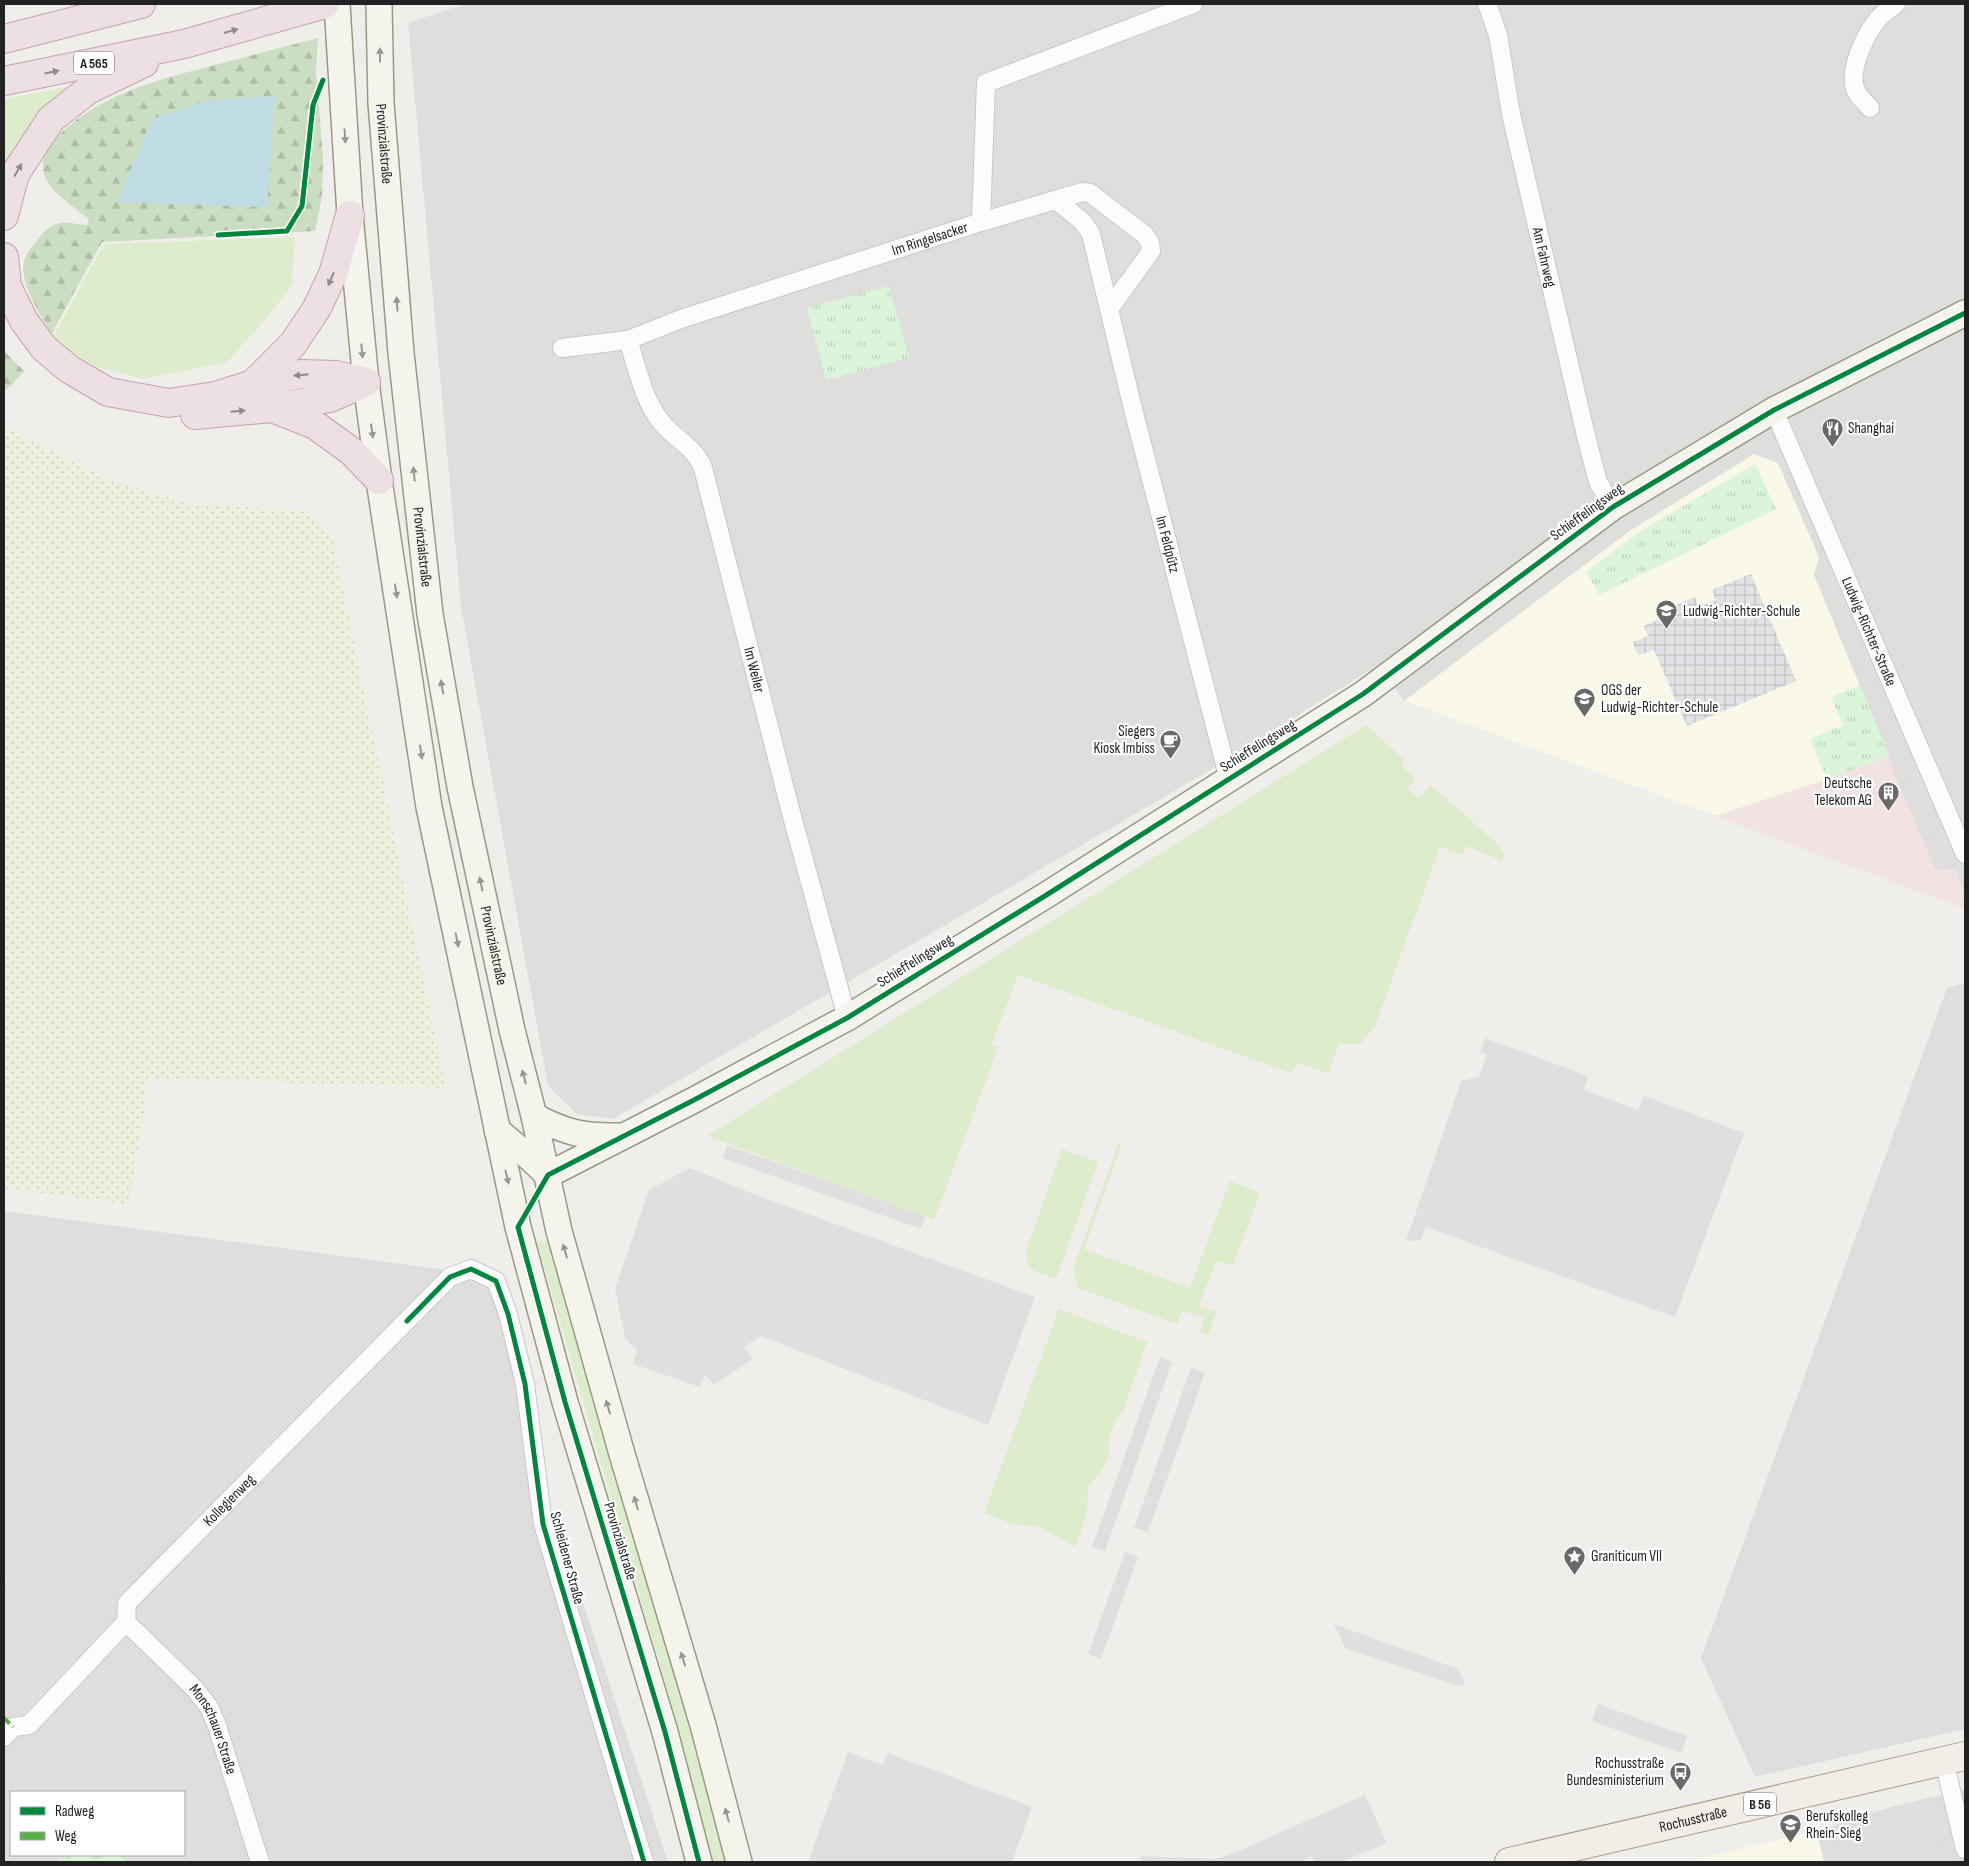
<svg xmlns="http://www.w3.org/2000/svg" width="1969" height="1866" font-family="'Sofia Sans Condensed',sans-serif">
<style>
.residential{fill:#dfdedc;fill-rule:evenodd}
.commercial{fill:#f1e3e1}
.education{fill:#f8f7e8}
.farmland{fill:url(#farmland-dots)}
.grass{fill:#ddeccb}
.forest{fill:url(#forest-firs)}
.park{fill:url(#park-tufts)}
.parking{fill:#e0dfde}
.plaza{fill:url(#plaza-grid)}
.water{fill:#bfdbe3}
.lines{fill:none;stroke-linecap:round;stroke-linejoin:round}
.street-casing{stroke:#c9c8c7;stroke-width:20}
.secondary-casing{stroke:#999a82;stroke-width:28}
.primary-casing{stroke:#a79c86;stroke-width:30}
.highway-casing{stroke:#c5a2ac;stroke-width:30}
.street{stroke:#fdfcfc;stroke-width:18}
.secondary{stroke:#f4f4ed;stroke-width:25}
.primary{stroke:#f3ede7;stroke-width:28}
.highway{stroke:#ece0e2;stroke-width:28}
.quiet{stroke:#55b145;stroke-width:4;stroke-dasharray:8 4;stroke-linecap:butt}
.cycleway-casing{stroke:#fff;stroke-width:8}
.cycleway{stroke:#00873e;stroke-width:5}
.oneway{fill:#918a8c}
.oneway2{fill:#969692}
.labels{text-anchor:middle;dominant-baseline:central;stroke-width:4.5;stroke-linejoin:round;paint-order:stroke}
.shield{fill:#fff;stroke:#646464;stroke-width:1}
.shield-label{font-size:14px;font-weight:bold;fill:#222}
.street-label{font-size:15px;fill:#222;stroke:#fff}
.poi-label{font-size:15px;fill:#222;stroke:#fff;text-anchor:start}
</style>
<defs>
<pattern id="farmland-dots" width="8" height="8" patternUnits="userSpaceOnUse" patternTransform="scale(1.25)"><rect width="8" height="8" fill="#efefdf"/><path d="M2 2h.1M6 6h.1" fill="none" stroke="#cdcdbf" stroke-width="1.8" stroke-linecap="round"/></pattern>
<pattern id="forest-firs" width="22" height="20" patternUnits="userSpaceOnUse" patternTransform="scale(1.25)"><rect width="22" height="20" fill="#cbdec1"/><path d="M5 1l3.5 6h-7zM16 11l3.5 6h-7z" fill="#aebea6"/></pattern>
<pattern id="park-tufts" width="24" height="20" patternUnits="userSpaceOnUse" patternTransform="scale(1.25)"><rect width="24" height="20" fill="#daf5da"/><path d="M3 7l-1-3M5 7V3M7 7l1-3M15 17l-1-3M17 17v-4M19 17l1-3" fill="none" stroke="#bbd2bb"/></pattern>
<pattern id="plaza-grid" width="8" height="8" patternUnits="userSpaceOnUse" patternTransform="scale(1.25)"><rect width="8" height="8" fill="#e2e1e5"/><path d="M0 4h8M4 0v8" fill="none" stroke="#c2c1c4"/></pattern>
</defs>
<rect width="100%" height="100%" fill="#f0eeeb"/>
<g class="residential">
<polygon points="465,4 1965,4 1965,895 1956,870 1936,871 1895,776 1889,756 1827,779 1715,816 1404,701 1378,665 1207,772 613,1119 577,1114 548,1086 461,607 408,23"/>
<polygon points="1965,983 1965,1729 1755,1777 1701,1658 1947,988"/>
<path d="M4,1211L506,1278L529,1359L551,1513L579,1590L668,1862H4ZM11,1792H184V1855H11Z"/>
<polygon points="1965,1789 1965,1862 1824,1862 1816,1831 1887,1808"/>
</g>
<polygon class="commercial" points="1889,756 1895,776 1936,871 1956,870 1965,895 1965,909 1715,816 1827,779"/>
<g class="education">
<polygon points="1754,454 1778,463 1819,557 1814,575 1889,756 1827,779 1715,816 1404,701 1631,530"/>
<polygon points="1816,1831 1824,1862 1683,1862 1693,1860"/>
</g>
<polygon class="farmland" points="4,427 108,479 189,504 301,510 331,531 446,1088 149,1078 129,1205 4,1188"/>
<g class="grass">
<polygon points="87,83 4,179 4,99"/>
<polygon points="295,237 292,284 271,313 227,362 143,379 98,367 51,341 104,244"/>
<polygon points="1366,725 1405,760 1401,765 1416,779 1407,788 1418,798 1431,785 1499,845 1504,855 1502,861 1467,846 1462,855 1440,847 1375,1026 1360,1044 1339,1044 1328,1073 1298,1063 1291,1073 1018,975 992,1044 998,1048 934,1220 707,1136"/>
<polygon points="1119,1142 1122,1143 1084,1249 1190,1288 1230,1181 1260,1193 1233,1265 1216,1261 1199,1306 1217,1312 1208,1335 1200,1332 1204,1318 1182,1311 1177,1324 1078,1288 1073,1269"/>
<polygon points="1062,1149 1098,1162 1056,1279 1030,1269 1025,1253"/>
<polygon points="550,1240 596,1414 686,1713 725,1862 711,1862 675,1717 537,1243"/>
<polygon points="1059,1309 1147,1342 1123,1412 1118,1417 1110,1434 1108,1459 1100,1473 1088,1487 1087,1511 1076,1547 1039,1527 1012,1524 984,1513"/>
</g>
<g class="forest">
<path d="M318,38L316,72L323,157L322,196L315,231L102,242L52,333C40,315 17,280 25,258C27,253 33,246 36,242C42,233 49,226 60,223C69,221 78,225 87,225L89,219C74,207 46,190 43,170C41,155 50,144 60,134C106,89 174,76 234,60C262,53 290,45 318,38Z"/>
<polygon points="4,351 24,371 12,385 4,391"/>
</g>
<g class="park">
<polygon points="889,286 909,358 826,380 807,308"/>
<polygon points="1755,464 1776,509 1599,595 1586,572 1636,534"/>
<polygon points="1860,685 1889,756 1827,779 1810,739 1843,725 1831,697"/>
<polygon points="72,1855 125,1855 125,1862 60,1862 59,1859"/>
</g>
<g class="parking">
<polygon points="1097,205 1137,236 1139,257 1112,291 1107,272 1118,259 1102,257 1113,243 1112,235 1076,207"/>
<polygon points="1830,559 1875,666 1862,672 1821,574"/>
<polygon points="1911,748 1960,865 1940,855 1897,754"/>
<polygon points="1485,1038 1588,1076 1584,1090 1638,1110 1644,1096 1744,1133 1675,1317 1426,1227 1421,1240 1406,1241 1461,1081 1479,1077 1487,1055 1480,1052"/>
<polygon points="727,1145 925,1216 921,1229 723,1158"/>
<polygon points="690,1168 756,1195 1035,1297 988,1425 761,1336 744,1347 753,1359 714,1385 705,1375 700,1387 633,1364 637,1350 625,1338 615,1289 649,1190"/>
<polygon points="1160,1357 1172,1362 1105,1551 1092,1547"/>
<polygon points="1191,1368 1205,1373 1148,1532 1134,1528"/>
<polygon points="274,1432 280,1438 244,1474 238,1468"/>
<polygon points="252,1488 257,1494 225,1527 219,1522"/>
<polygon points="208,1500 213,1506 184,1535 179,1529"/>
<polygon points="199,1542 211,1554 189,1576 177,1564"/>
<polygon points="1125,1552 1138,1557 1101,1659 1088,1654"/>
<polygon points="171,1570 183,1582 158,1608 146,1596"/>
<polygon points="4,1571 91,1601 86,1615 4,1586"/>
<polygon points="97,1619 108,1629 87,1651 76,1641"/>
<polygon points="1334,1624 1458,1669 1465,1683 1459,1686 1345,1648"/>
<polygon points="70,1648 81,1658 55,1686 44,1676"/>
<polygon points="38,1682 49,1692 29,1714 18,1705"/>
<polygon points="1598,1704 1687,1736 1681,1753 1592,1721"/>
<polygon points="848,1752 882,1765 888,1753 1032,1807 1012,1862 808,1862"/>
<polygon points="1365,1795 1387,1843 1341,1862 1315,1862 1312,1857 1300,1862 1141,1862 1141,1856 1214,1859 1229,1855"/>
<polygon points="1951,1823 1961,1857 1946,1861 1936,1827"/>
</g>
<polygon class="plaza" points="1751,574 1796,681 1687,726 1654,650 1638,655 1633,642 1648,636 1644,626 1671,614 1669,608 1695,597 1699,607 1716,600 1712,590"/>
<polygon class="water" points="275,96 267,207 117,202 152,119 209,100"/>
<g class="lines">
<defs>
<g id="street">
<path id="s1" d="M1487,4L1498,35L1511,114L1586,436L1598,482L1613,507"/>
<path d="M1870,108C1866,103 1860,98 1857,93C1846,73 1865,35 1878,19C1883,13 1890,9 1896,4"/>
<path id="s2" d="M1056,200L1083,222L1091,234L1133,409L1229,780"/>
<polyline points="981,222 1082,192 1090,193 1145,235 1150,243 1151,251 1110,308"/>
<path id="s3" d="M628,340C637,366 643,401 662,423C676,440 695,447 703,468L789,805L847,1018"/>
<path id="s4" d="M562,348L628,340L681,319L981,222L986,83L1193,4"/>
<path id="s5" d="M1774,410L1965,854"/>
<path id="s6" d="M126,1622L195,1689L209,1707L217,1726L260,1862"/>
<path id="s7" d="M4,1737L13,1727L29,1725L126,1622L127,1603L139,1591L450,1277L471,1269L496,1281L508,1314L525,1384L543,1524L644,1862"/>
<polyline points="1944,1761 1965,1849"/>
</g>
<g id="secondary">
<polyline points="337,4 350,215 366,382 379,480 429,807 518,1227 565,1402 665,1732 699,1862"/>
<path id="s8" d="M379,4L381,103L401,353L430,614L460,787L512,1030L534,1116L559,1231L622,1454L703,1725L739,1862"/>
<path d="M534,1116C567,1133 583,1137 620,1136"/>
<polyline points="497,1130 521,1150 548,1175"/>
<polyline points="548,1175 694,1100 847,1018 1048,894 1363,694 1613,507 1774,410 1965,313"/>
</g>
<g id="primary">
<path id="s9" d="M1509,1862L1965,1756"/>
</g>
<g id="highway">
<polyline points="4,39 141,4"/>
<polyline points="4,81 184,44 325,4"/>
<polyline points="4,216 15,174 51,119 88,90 144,63"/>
<polyline points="4,257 7,286 24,321 44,348 69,369 108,392 169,403 215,396 253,384 293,344 317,308 333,274 350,215"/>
<polyline points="253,384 301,374 336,375 366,382"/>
<polyline points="272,408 315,425 351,451 379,480"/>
<polyline points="195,415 272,408 330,398 366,382"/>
</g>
</defs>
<use href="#street" class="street-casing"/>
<use href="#secondary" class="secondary-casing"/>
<use href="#primary" class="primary-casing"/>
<use href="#highway" class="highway-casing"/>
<use href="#street" class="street"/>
<use href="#secondary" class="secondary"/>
<use href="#primary" class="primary"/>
<use href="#highway" class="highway"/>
<polyline class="quiet" points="4,1718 13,1727"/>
<defs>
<g id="cycleway">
<polyline points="218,235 287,231 302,206 313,105 323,80"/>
<polyline points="407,1321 450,1277 471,1269 496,1281 508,1314 525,1384 543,1524 644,1862"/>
<polyline points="699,1862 665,1732 565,1402 518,1227 548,1175 694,1100 847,1018 1048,894 1363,694 1613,507 1774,410 1965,313"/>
</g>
</defs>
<use href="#cycleway" class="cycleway-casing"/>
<use href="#cycleway" class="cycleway"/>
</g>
<defs><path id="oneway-solid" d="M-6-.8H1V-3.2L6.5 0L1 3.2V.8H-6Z" transform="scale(1.25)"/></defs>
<g class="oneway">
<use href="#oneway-solid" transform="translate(231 31) rotate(-16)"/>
<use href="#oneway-solid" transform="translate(52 72) rotate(-11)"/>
<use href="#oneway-solid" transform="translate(18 170) rotate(-60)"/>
<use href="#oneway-solid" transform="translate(331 279) rotate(113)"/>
<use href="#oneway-solid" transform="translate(301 375) rotate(174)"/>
<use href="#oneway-solid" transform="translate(238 411) rotate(-5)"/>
</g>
<g class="oneway2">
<use href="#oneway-solid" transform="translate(380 55) rotate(-91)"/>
<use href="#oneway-solid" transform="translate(345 136) rotate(86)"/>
<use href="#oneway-solid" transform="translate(397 304) rotate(-94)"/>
<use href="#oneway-solid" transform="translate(362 351) rotate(84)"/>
<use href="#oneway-solid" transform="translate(372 431) rotate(82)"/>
<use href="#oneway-solid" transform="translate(414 474) rotate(-96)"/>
<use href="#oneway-solid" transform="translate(396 591) rotate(81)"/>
<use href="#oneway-solid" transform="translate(442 687) rotate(-100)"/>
<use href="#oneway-solid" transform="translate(421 752) rotate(81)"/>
<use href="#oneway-solid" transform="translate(481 884) rotate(-102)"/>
<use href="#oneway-solid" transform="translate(457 940) rotate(78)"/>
<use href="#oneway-solid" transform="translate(524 1077) rotate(-105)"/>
<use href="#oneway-solid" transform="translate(507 1177) rotate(77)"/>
<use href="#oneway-solid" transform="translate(565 1251) rotate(-106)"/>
<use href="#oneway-solid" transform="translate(608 1407) rotate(-106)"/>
<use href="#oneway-solid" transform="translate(636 1503) rotate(-106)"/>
<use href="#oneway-solid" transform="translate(683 1659) rotate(-107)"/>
<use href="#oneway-solid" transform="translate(727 1815) rotate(-105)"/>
</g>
<defs>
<symbol id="restaurant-pin" viewBox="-11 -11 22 30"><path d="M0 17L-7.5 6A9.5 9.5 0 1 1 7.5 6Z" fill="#6a6968" stroke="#fff"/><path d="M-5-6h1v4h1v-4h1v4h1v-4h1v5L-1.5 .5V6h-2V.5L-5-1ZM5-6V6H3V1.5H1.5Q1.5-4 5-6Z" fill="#fff"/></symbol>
<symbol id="school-pin" viewBox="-11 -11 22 30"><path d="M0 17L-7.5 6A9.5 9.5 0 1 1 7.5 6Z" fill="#6a6968" stroke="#fff"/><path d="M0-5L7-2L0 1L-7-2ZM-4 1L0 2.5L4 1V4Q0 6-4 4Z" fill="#fff"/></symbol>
<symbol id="cafe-pin" viewBox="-11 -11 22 30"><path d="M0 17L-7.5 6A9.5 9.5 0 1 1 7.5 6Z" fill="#6a6968" stroke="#fff"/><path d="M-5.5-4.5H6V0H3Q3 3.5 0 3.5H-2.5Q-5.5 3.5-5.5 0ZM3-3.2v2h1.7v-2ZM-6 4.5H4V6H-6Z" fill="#fff"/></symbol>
<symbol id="building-pin" viewBox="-11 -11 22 30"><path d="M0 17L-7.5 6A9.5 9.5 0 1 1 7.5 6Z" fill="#6a6968" stroke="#fff"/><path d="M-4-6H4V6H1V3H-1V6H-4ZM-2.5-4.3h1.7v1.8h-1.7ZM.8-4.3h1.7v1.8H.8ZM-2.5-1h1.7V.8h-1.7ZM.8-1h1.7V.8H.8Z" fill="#fff"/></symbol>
<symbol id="sight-pin" viewBox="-11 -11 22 30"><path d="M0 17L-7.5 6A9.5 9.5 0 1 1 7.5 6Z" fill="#6a6968" stroke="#fff"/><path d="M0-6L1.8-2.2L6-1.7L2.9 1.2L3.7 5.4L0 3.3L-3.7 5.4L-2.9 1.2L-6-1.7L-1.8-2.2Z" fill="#fff"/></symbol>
<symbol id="bus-pin" viewBox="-11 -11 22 30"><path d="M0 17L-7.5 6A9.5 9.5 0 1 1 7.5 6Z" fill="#6a6968" stroke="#fff"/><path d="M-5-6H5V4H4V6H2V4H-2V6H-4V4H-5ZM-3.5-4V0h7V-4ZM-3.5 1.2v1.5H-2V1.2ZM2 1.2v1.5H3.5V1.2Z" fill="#fff"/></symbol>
</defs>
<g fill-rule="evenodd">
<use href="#restaurant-pin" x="1820" y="416" width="25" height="34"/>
<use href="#school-pin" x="1654" y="598" width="25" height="34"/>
<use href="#school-pin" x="1572" y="686" width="25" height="34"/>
<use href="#cafe-pin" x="1158" y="728" width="25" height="34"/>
<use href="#building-pin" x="1876" y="780" width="25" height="34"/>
<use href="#sight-pin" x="1562" y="1544" width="25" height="34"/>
<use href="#bus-pin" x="1668" y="1760" width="25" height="34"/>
<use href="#school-pin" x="1778" y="1812" width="25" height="34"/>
</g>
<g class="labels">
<g class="shield">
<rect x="74" y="51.5" width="40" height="23" rx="4"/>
<rect x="1744" y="1792.5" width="32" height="23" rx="4"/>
</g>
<g class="shield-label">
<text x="94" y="63">A 565</text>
<text x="1760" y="1804">B 56</text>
</g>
<g class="street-label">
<text stroke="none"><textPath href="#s8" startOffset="140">Provinzialstraße</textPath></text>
<text stroke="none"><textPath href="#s4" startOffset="385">Im Ringelsacker</textPath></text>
<text stroke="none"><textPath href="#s1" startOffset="260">Am Fahrweg</textPath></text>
<text transform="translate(1587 512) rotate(-36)">Schieffelingsweg</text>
<text stroke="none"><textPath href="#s2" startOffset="369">Im Feldpütz</textPath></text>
<text stroke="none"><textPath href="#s8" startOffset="545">Provinzialstraße</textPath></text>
<text stroke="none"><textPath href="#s5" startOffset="241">Ludwig-Richter-Straße</textPath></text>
<text stroke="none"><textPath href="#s3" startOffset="360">Im Weiler</textPath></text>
<text transform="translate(1258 746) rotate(-32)">Schieffelingsweg</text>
<text stroke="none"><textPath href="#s8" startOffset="950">Provinzialstraße</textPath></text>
<text transform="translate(915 961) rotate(-32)">Schieffelingsweg</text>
<text stroke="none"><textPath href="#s7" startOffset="335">Kollegienweg</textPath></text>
<text transform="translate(620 1541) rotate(73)">Provinzialstraße</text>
<text transform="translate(567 1558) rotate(75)">Schleidener Straße</text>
<text stroke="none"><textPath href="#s6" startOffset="141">Monschauer Straße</textPath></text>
<text stroke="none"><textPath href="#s9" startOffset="189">Rochusstraße</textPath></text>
</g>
<g class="poi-label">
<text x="1848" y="428">Shanghai</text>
<text x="1683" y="611">Ludwig-Richter-Schule</text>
<text x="1601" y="690">OGS der<tspan x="1601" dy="17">Ludwig-Richter-Schule</tspan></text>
<text x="1155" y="731" text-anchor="end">Siegers<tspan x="1155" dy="17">Kiosk Imbiss</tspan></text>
<text x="1872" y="783" text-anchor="end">Deutsche<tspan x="1872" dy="17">Telekom AG</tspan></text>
<text x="1591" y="1556">Graniticum VII</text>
<text x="1664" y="1763" text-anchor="end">Rochusstraße<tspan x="1664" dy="17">Bundesministerium</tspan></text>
<text x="1806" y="1816">Berufskolleg<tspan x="1806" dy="17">Rhein-Sieg</tspan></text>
</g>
</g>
<rect width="1969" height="1866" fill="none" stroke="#222222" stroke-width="10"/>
<rect x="10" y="1791" width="175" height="65" fill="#ffffff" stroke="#a7a7a7"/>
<rect x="20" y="1807" width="25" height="8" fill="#00873e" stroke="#a7a7a7"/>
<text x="55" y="1816" font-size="15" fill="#222222">Radweg</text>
<rect x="20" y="1832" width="25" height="8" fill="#55b145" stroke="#a7a7a7"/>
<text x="55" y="1841" font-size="15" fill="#222222">Weg</text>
</svg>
